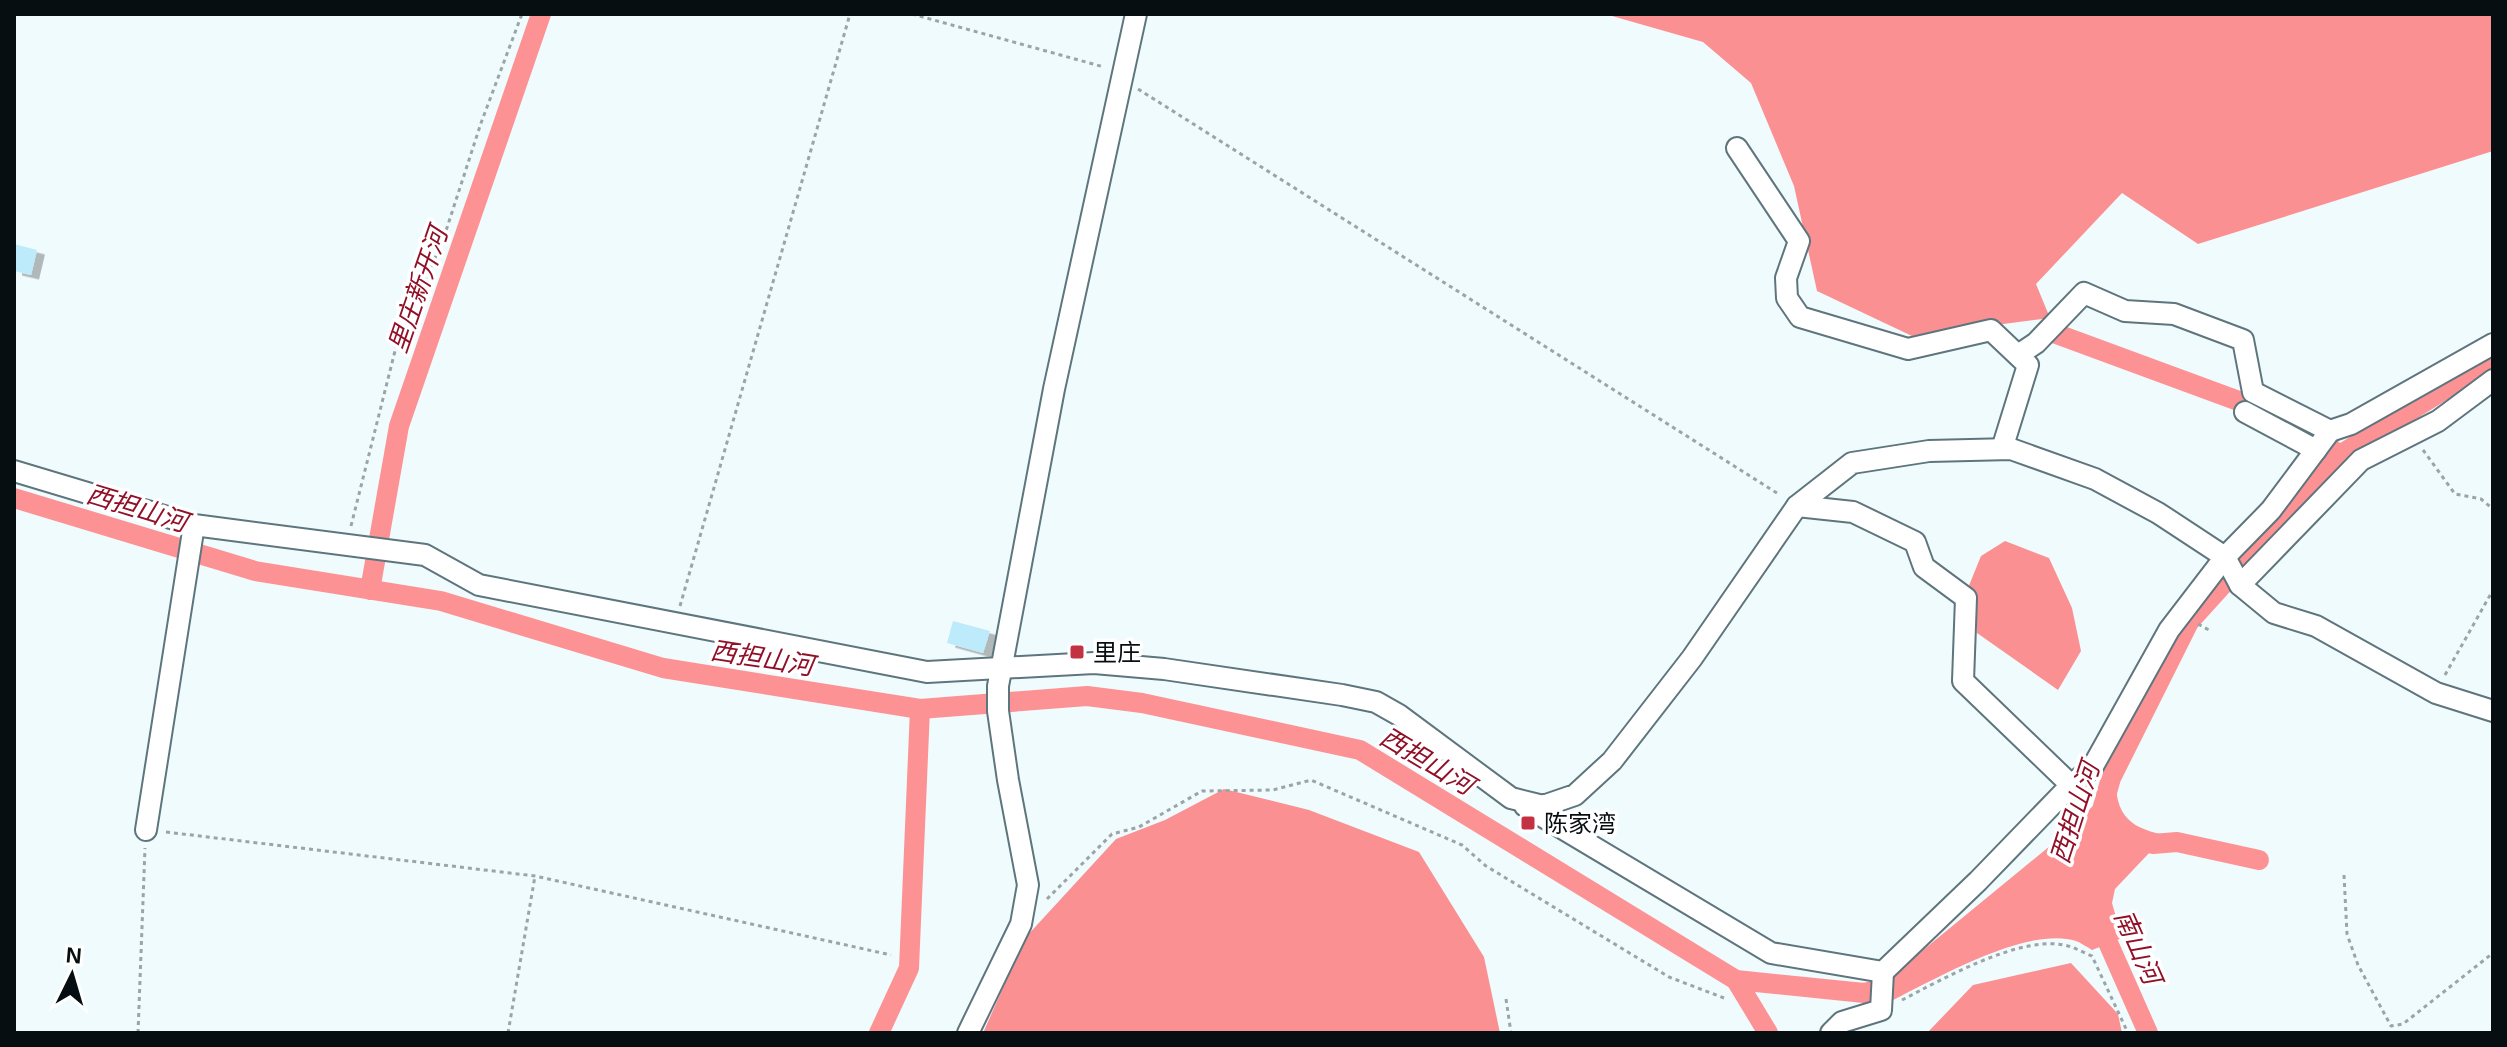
<svg xmlns="http://www.w3.org/2000/svg" width="2507" height="1047" font-family="Helvetica,'Noto Sans SC',sans-serif">
<style>
.forest{fill:#fb9092}
.water{fill:#fd9294}
.lines{fill:none;stroke-linecap:round;stroke-linejoin:round}
.canal{stroke:#fd9294;stroke-width:20}
.building{fill:#bdebfb;filter:url(#shadow)}
.minor-casing{stroke:#5e757d;stroke-width:24}
.path{stroke:#9ba5a8;stroke-width:3;stroke-dasharray:4 4;stroke-linecap:butt}
.minor{stroke:#fff;stroke-width:20}
.poi-dot{fill:#c23243;stroke:#fff;stroke-width:3}
.labels{text-anchor:middle;dominant-baseline:central;stroke-width:7;stroke-linejoin:round;paint-order:stroke}
.poi-label{font-size:24px;fill:#060e11;stroke:#fff;text-anchor:start}
.water-label{font-size:26px;font-style:italic;fill:#911028;stroke:#fff}
</style>
<defs>
<filter id="shadow"><feDropShadow dx="8" dy="4.5" stdDeviation="0" flood-color="#0004"/></filter>
</defs>
<rect width="100%" height="100%" fill="#f0fbfe"/>
<g class="forest">
<polygon points="1605,14 2493,14 2493,151 2198,244 2122,193 2036,284 2050,318 1912,336 1817,291 1794,186 1751,83 1703,42"/>
<polygon points="2005,541 2049,558 2072,608 2081,651 2058,690 1977,633 1977,601 1968,588 1981,556"/>
<polygon points="1224,789 1309,810 1419,852 1484,957 1500,1033 983,1033 1025,938 1116,839 1165,820"/>
<polygon points="2071,963 2118,1014 2122,1033 1927,1033 1973,985"/>
</g>
<path class="water" d="M2103,784L2116,786C2118,828 2145,830 2179,839L2177,846L2151,851L2115,889L2112,903L2122,938L2092,950C2087,947 2081,943 2076,941C2027,925 1932,981 1887,1003L1889,978L2056,841L2094,805Z"/>
<g class="lines">
<g class="canal">
<polyline points="2054,333 2282,417 2333,450"/>
<polyline points="14,498 255,571 441,601 663,668 920,709 1087,696 1142,703 1360,750 1736,980 1864,993 1899,985"/>
<polyline points="370,590 399,426 541,14"/>
<polyline points="2102,810 2111,778 2189,622 2340,455 2493,359"/>
<polyline points="2153,844 2177,842 2259,860"/>
<polyline points="2098,920 2148,1033"/>
<polyline points="1736,980 1768,1033"/>
<polyline points="879,1033 909,968 920,709"/>
</g>
</g>
<g class="building">
<polygon points="14,244 37,250 31,275 14,271"/>
<polygon points="953,621 990,631 983,653 947,643"/>
</g>
<g class="lines">
<defs>
<g id="minor">
<polyline points="1737,148 1799,241 1786,278 1787,298 1800,317 1908,349 1991,330 2028,365 2002,449"/>
<polyline points="2018,355 2036,343 2084,293 2125,311 2174,314 2243,340 2253,392 2330,431 2351,424 2493,344"/>
<polyline points="2245,412 2316,450"/>
<polyline points="14,471 194,525 425,555 479,585 927,672 1094,663 1164,669 1342,695 1376,702 1399,715 1511,798 1543,806 1575,795 1612,761 1692,658 1797,506 1852,463 1929,451 2011,449 2095,479 2158,513 2225,557 2240,585 2274,613 2316,626 2436,693 2493,711"/>
<polyline points="1797,506 1853,512 1915,542 1924,567 1966,598 1963,681 2071,785"/>
<polyline points="2240,585 2361,460 2438,421 2493,380"/>
<polyline points="1525,806 1771,953 1883,972 1978,881 2071,785 2092,768 2169,630 2225,557 2271,510 2330,431"/>
<polyline points="146,830 194,525"/>
<polyline points="968,1033 1021,924 1028,885 1008,780 998,711 998,686 1054,389 1136,14"/>
<polyline points="1831,1033 1842,1022 1881,1010 1883,972"/>
</g>
</defs>
<use href="#minor" class="minor-casing"/>
<g class="path">
<polyline points="912,14 1104,67"/>
<polyline points="1138,89 1780,495"/>
<polyline points="2423,450 2455,494 2481,499 2493,509"/>
<polyline points="351,526 396,347 443,240 481,123 522,14"/>
<polyline points="680,606 850,14"/>
<polyline points="2198,624 2209,630"/>
<polyline points="2445,675 2493,590"/>
<polyline points="166,832 535,876 891,955"/>
<polyline points="2344,875 2347,934 2358,965 2391,1026 2403,1024 2493,953"/>
<polyline points="1047,899 1112,834 1139,827 1202,791 1273,790 1311,780 1462,845 1486,866 1669,977 1724,998"/>
<polyline points="1506,999 1511,1033"/>
<path d="M1902,1000C1943,979 2023,933 2068,946C2076,948 2084,953 2092,956L2128,1033"/>
<polyline points="138,1033 145,848"/>
<polyline points="508,1033 535,876"/>
</g>
<use href="#minor" class="minor"/>
</g>
<g class="poi-dot">
<rect x="1069" y="644" width="16" height="16" rx="4"/>
<rect x="1520" y="815" width="16" height="16" rx="4"/>
</g>
<g class="labels">
<g class="poi-label">
<text x="1093" y="652">里庄</text>
<text x="1544" y="823">陈家湾</text>
</g>
<g class="water-label">
<text transform="translate(418 290) rotate(-71)">里庄新开河</text>
<text transform="translate(137 508) rotate(17)">西担山河</text>
<text transform="translate(762 658) rotate(9)">西担山河</text>
<text transform="translate(1427 761) rotate(31)">西担山河</text>
<text transform="translate(2075 813) rotate(-72)">西担山河</text>
<text transform="translate(2138 947) rotate(66)">南山河</text>
</g>
</g>
<rect width="2507" height="1047" fill="none" stroke="#060e11" stroke-width="32"/>
<g transform="translate(72 975) rotate(5)" stroke="#ffffff" stroke-width="6" paint-order="stroke">
<path d="M0-6L14 30L0 20L-14 30Z" fill="#060e11"/>
<text y="-12" font-size="22" font-weight="bold" text-anchor="middle" fill="#060e11">N</text>
</g>
</svg>
